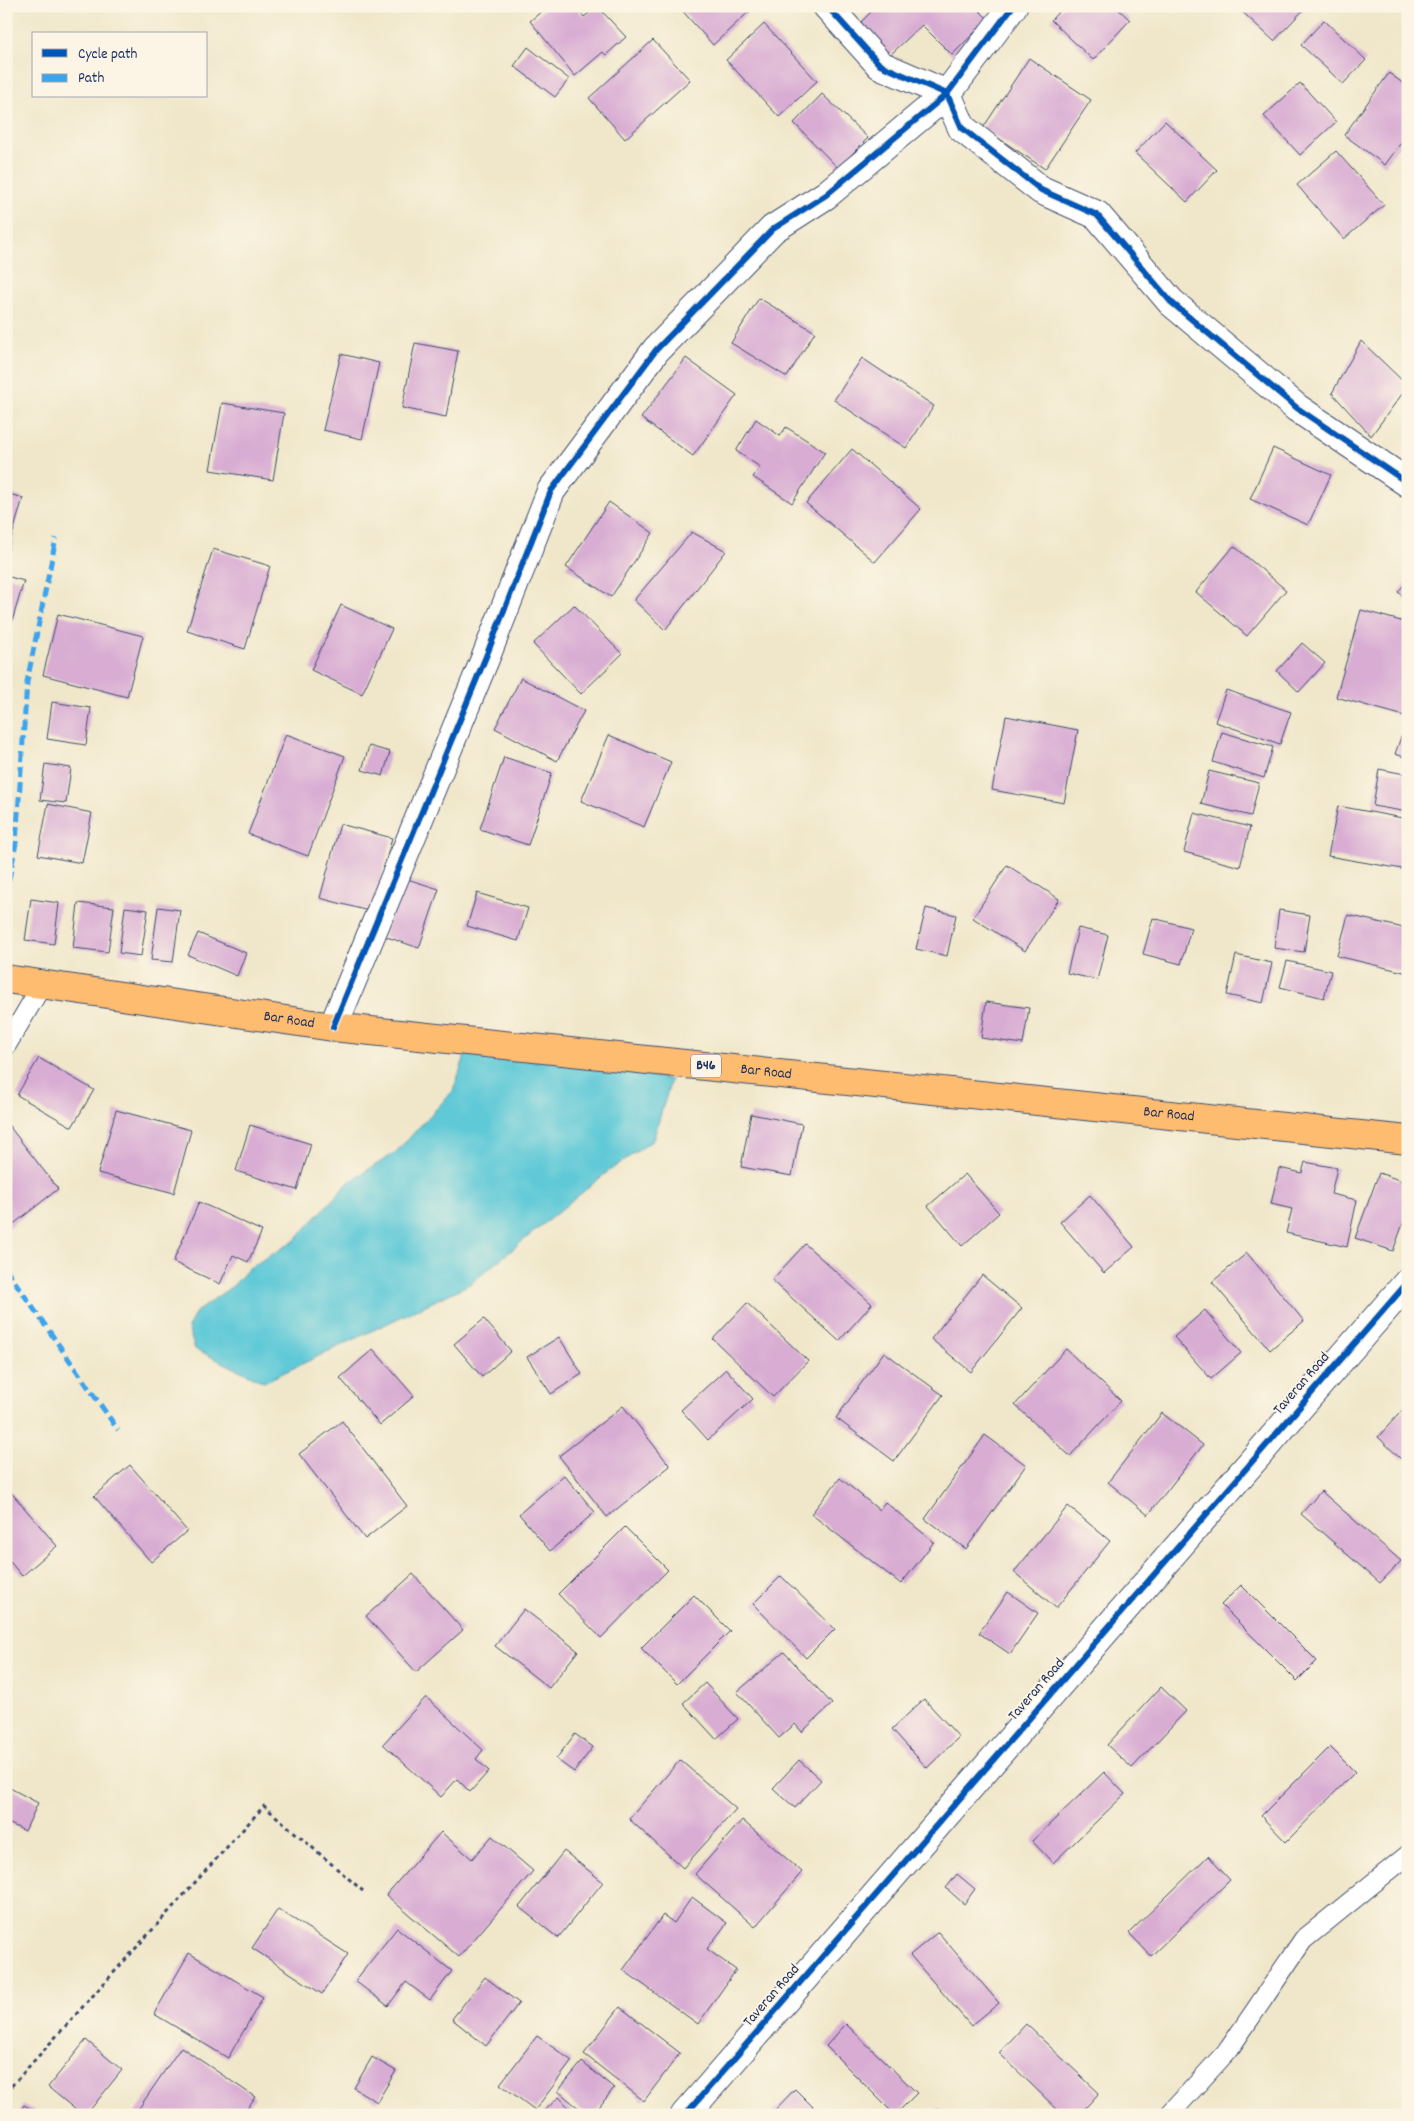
<svg xmlns="http://www.w3.org/2000/svg" width="1414" height="2121" font-family="Dekko,sans-serif">
<style>
.water{fill:#5ec9d7;stroke:#3c7c9a}
.building{fill:#d8acd3}
.lines{fill:none;stroke-linecap:round;stroke-linejoin:round}
.service-casing{stroke:#3b4b6e;stroke-width:21}
.minor-casing{stroke:#3b4b6e;stroke-width:30}
.tertiary-casing{stroke:#3b4b6e;stroke-width:30}
.primary-casing{stroke:#3b4b6e;stroke-width:30}
.path{stroke:#3b4b6e;stroke-width:3;stroke-dasharray:4 4;stroke-linecap:butt}
.service{stroke:#fff;stroke-width:19}
.minor{stroke:#fff;stroke-width:28}
.tertiary{stroke:#fff;stroke-width:28}
.primary{stroke:#febc70;stroke-width:28}
.quiet{stroke:#3da3ed;stroke-width:5;stroke-dasharray:10 5;stroke-linecap:butt}
.cycleway-casing{stroke:#fcf5e5;stroke-width:9}
.cycleway{stroke:#0057b8;stroke-width:6}
.labels{text-anchor:middle;dominant-baseline:central;stroke-width:4;stroke-linejoin:round;paint-order:stroke}
.shield{fill:#fcf5e5;stroke:#5e6a86;stroke-width:1}
.shield-label{font-size:14px;font-weight:bold;fill:#1b2f5e}
.street-label{font-size:15px;fill:#1b2f5e;stroke:#fcf5e5}
</style>
<rect width="100%" height="100%" fill="#fcf5e5"/>
<filter id="ink" filterUnits="userSpaceOnUse"><feTurbulence type="fractalNoise" baseFrequency=".02" numOctaves="2"/><feDisplacementMap in="SourceGraphic" scale="10" xChannelSelector="R" yChannelSelector="G"/><feConvolveMatrix kernelMatrix="1 2 1 2 8 2 1 2 1" color-interpolation-filters="sRGB"/></filter>
<filter id="wash" filterUnits="userSpaceOnUse"><feTurbulence type="fractalNoise" baseFrequency=".0096" numOctaves="4" result="noise"/><feDisplacementMap in="SourceGraphic" scale="20" xChannelSelector="R" yChannelSelector="G"/><feGaussianBlur stdDeviation="1.12" result="paint"/><feColorMatrix in="noise" values="0 0 0 0 0 0 0 0 0 0 0 0 0 0 0 0 0 1.4 0 .05"/><feComposite in="paint" operator="in"/></filter>
<g filter="url(#wash)">
<rect width="100%" height="100%" fill="#f0e7ca"/>
<polygon class="water" points="467,1050 541,1052 671,1080 653,1140 606,1173 470,1284 264,1382 195,1349 188,1328 196,1312 234,1285 249,1268 293,1242 349,1182 396,1152 453,1091"/>
<g id="blocks">
<g class="building">
<polygon points="548,6 575,6 584,17 597,6 626,37 606,55 603,52 575,76 530,21"/>
<polygon points="678,6 755,6 713,45"/>
<polygon points="877,6 975,6 988,19 952,55 922,25 888,57 858,25"/>
<polygon points="1064,6 1115,6 1130,20 1093,60 1051,20"/>
<polygon points="1236,6 1307,6 1274,41"/>
<polygon points="1324,20 1366,60 1343,84 1301,45"/>
<polygon points="764,24 817,81 779,117 726,60"/>
<polygon points="653,40 690,80 625,139 589,98"/>
<polygon points="528,47 569,79 555,97 514,66"/>
<polygon points="1029,58 1091,100 1045,169 983,128"/>
<polygon points="1389,73 1408,87 1408,133 1385,165 1344,135"/>
<polygon points="1300,83 1336,122 1300,155 1264,116"/>
<polygon points="822,94 868,138 838,168 794,123"/>
<polygon points="1165,121 1217,170 1187,202 1135,153"/>
<polygon points="1336,151 1384,205 1344,239 1297,185"/>
<polygon points="759,298 815,332 787,377 731,343"/>
<polygon points="1361,341 1408,386 1371,436 1332,393"/>
<polygon points="415,343 458,351 446,417 402,408"/>
<polygon points="341,354 379,363 362,439 323,430"/>
<polygon points="686,358 737,395 693,456 641,418"/>
<polygon points="862,358 934,406 906,448 834,400"/>
<polygon points="222,403 284,413 273,480 210,470"/>
<polygon points="756,419 780,436 786,427 825,452 792,503 753,477 760,467 736,451"/>
<polygon points="1273,448 1331,475 1308,525 1250,499"/>
<polygon points="852,449 921,509 875,562 806,503"/>
<polygon points="6,493 23,498 7,553 6,553"/>
<polygon points="609,502 653,533 611,597 566,567"/>
<polygon points="692,532 726,551 665,630 634,600"/>
<polygon points="1234,546 1286,590 1247,636 1196,592"/>
<polygon points="213,549 270,566 245,649 187,631"/>
<polygon points="6,576 24,581 7,638 6,638"/>
<polygon points="1408,580 1408,600 1398,592"/>
<polygon points="341,605 392,629 362,694 311,670"/>
<polygon points="574,605 622,654 581,694 533,644"/>
<polygon points="1361,610 1408,623 1408,717 1336,697"/>
<polygon points="58,614 143,636 127,697 43,675"/>
<polygon points="1302,643 1325,663 1299,692 1277,671"/>
<polygon points="521,678 584,711 557,761 495,728"/>
<polygon points="1226,690 1291,712 1280,744 1215,722"/>
<polygon points="52,702 91,708 86,745 47,739"/>
<polygon points="1006,716 1078,730 1064,803 992,790"/>
<polygon points="1222,732 1273,747 1264,778 1213,762"/>
<polygon points="286,734 345,756 308,856 248,834"/>
<polygon points="609,735 671,762 644,827 581,801"/>
<polygon points="1401,737 1408,739 1408,758 1395,754"/>
<polygon points="369,746 390,752 383,776 362,770"/>
<polygon points="504,757 552,773 528,845 480,829"/>
<polygon points="1407,763 1408,812 1373,806 1379,769 1405,774"/>
<polygon points="45,764 71,768 66,803 40,800"/>
<polygon points="1209,771 1259,783 1251,816 1201,804"/>
<polygon points="48,804 92,813 82,863 38,855"/>
<polygon points="1338,806 1408,819 1408,870 1328,856"/>
<polygon points="1194,813 1250,827 1240,867 1184,852"/>
<polygon points="340,824 392,838 372,912 320,898"/>
<polygon points="1007,865 1059,899 1025,951 973,918"/>
<polygon points="404,878 439,889 419,948 384,936"/>
<polygon points="477,893 528,908 518,941 467,926"/>
<polygon points="31,899 59,903 54,944 25,940"/>
<polygon points="78,903 114,907 108,952 73,948"/>
<polygon points="125,907 148,910 141,956 119,953"/>
<polygon points="158,907 180,910 173,962 151,960"/>
<polygon points="926,908 956,915 947,956 916,949"/>
<polygon points="1279,910 1310,915 1304,952 1274,948"/>
<polygon points="1348,915 1408,929 1408,973 1337,956"/>
<polygon points="1153,918 1191,928 1181,964 1143,954"/>
<polygon points="1078,928 1108,935 1097,980 1067,973"/>
<polygon points="198,933 246,953 237,976 188,955"/>
<polygon points="1236,955 1272,963 1263,1003 1227,995"/>
<polygon points="1287,961 1331,971 1324,998 1280,987"/>
<polygon points="986,1002 1029,1008 1023,1044 981,1038"/>
<polygon points="39,1058 94,1090 72,1127 17,1095"/>
<polygon points="116,1110 191,1130 174,1193 98,1173"/>
<polygon points="751,1114 802,1124 792,1176 741,1167"/>
<polygon points="6,1122 58,1189 6,1230"/>
<polygon points="250,1125 311,1144 297,1190 236,1171"/>
<polygon points="1305,1162 1337,1168 1331,1194 1357,1200 1347,1247 1286,1233 1292,1209 1271,1204 1279,1168 1302,1173"/>
<polygon points="1379,1173 1408,1183 1408,1210 1393,1251 1355,1238"/>
<polygon points="965,1174 999,1213 962,1246 928,1206"/>
<polygon points="1090,1195 1134,1247 1104,1273 1060,1222"/>
<polygon points="199,1202 262,1231 248,1262 233,1255 220,1284 173,1262"/>
<polygon points="805,1244 872,1304 839,1341 772,1280"/>
<polygon points="1247,1253 1304,1321 1270,1350 1212,1282"/>
<polygon points="982,1275 1022,1308 971,1372 931,1339"/>
<polygon points="747,1303 808,1361 773,1397 713,1339"/>
<polygon points="1205,1310 1241,1353 1211,1379 1174,1337"/>
<polygon points="484,1319 511,1351 482,1377 454,1344"/>
<polygon points="559,1337 582,1374 551,1394 527,1357"/>
<polygon points="373,1349 414,1396 380,1425 340,1378"/>
<polygon points="1066,1349 1121,1401 1070,1456 1015,1405"/>
<polygon points="884,1352 943,1395 894,1461 836,1418"/>
<polygon points="726,1369 753,1399 708,1440 681,1410"/>
<polygon points="1408,1404 1408,1454 1402,1460 1378,1437"/>
<polygon points="623,1406 670,1466 607,1517 559,1456"/>
<polygon points="1162,1413 1203,1445 1148,1515 1108,1482"/>
<polygon points="342,1421 407,1506 365,1539 299,1454"/>
<polygon points="985,1435 1026,1465 966,1549 925,1519"/>
<polygon points="130,1465 187,1531 151,1562 94,1496"/>
<polygon points="564,1475 595,1512 550,1551 519,1514"/>
<polygon points="840,1478 879,1510 885,1502 934,1542 901,1584 811,1514"/>
<polygon points="9,1490 57,1546 22,1576 6,1557 6,1493"/>
<polygon points="1321,1491 1401,1561 1380,1583 1301,1514"/>
<polygon points="1068,1506 1110,1541 1056,1608 1014,1572"/>
<polygon points="625,1527 668,1570 601,1638 558,1594"/>
<polygon points="413,1574 463,1630 416,1672 366,1616"/>
<polygon points="781,1576 835,1629 806,1658 753,1604"/>
<polygon points="1241,1585 1317,1661 1297,1681 1221,1605"/>
<polygon points="1008,1592 1038,1613 1010,1654 979,1633"/>
<polygon points="694,1595 730,1631 677,1684 641,1648"/>
<polygon points="524,1609 578,1651 549,1688 495,1646"/>
<polygon points="784,1652 832,1704 802,1732 795,1724 779,1738 737,1692"/>
<polygon points="705,1683 738,1719 716,1739 683,1703"/>
<polygon points="1161,1687 1186,1711 1132,1768 1107,1745"/>
<polygon points="426,1697 483,1750 476,1759 489,1771 470,1792 457,1779 441,1797 383,1744"/>
<polygon points="924,1699 959,1737 927,1768 892,1729"/>
<polygon points="575,1734 593,1747 574,1772 556,1759"/>
<polygon points="1330,1747 1355,1772 1286,1842 1261,1816"/>
<polygon points="680,1760 736,1809 683,1868 629,1819"/>
<polygon points="799,1760 821,1780 795,1808 773,1788"/>
<polygon points="1104,1772 1125,1794 1053,1863 1032,1841"/>
<polygon points="8,1787 38,1803 25,1831 6,1822"/>
<polygon points="742,1820 802,1872 755,1927 695,1874"/>
<polygon points="441,1832 472,1859 492,1836 533,1871 459,1957 386,1895"/>
<polygon points="564,1851 603,1882 558,1938 519,1907"/>
<polygon points="1208,1856 1230,1880 1151,1956 1129,1933"/>
<polygon points="957,1874 975,1889 964,1904 946,1888"/>
<polygon points="692,1897 727,1923 707,1949 736,1970 698,2024 623,1970 663,1915 674,1923"/>
<polygon points="278,1909 348,1954 322,1994 252,1948"/>
<polygon points="397,1928 452,1971 430,2000 406,1982 388,2006 355,1981"/>
<polygon points="938,1932 999,2003 971,2026 910,1955"/>
<polygon points="189,1953 263,1997 228,2058 154,2014"/>
<polygon points="485,1977 519,2003 486,2046 452,2019"/>
<polygon points="620,2007 680,2053 644,2101 584,2054"/>
<polygon points="846,2024 917,2093 895,2115 826,2046"/>
<polygon points="1026,2024 1099,2093 1079,2115 1063,2115 999,2053"/>
<polygon points="537,2036 572,2061 535,2110 500,2084"/>
<polygon points="86,2040 122,2070 86,2115 82,2115 48,2087"/>
<polygon points="181,2047 255,2097 243,2115 135,2114"/>
<polygon points="372,2057 396,2071 377,2102 354,2088"/>
<polygon points="582,2062 614,2088 593,2115 587,2115 558,2091"/>
<polygon points="795,2089 818,2112 816,2115 770,2115"/>
<polygon points="559,2097 576,2115 540,2115"/>
<polygon points="24,2105 41,2115 18,2115"/>
<polygon points="938,2108 944,2115 931,2115"/>
</g>
</g>
</g>
<g filter="url(#ink)">
<use href="#blocks" fill-opacity="0" stroke="#3b4b6e" stroke-width="1"/>
<g class="lines">
<defs>
<g id="service">
<polyline points="6,1046 42,985"/>
<polyline points="1169,2115 1229,2049 1303,1940 1408,1855"/>
</g>
<g id="minor">
<polyline points="827,6 880,65 947,94 962,128 1041,190 1097,215 1171,302 1297,408 1408,483"/>
<polyline points="333,1027 487,654 551,491 656,350 773,229 826,195 947,94 1013,6"/>
</g>
<polyline id="tertiary" points="685,2115 1408,1282"/>
<g id="primary">
<path id="s1" d="M6,979L333,1027L1408,1140"/>
</g>
</defs>
<use href="#service" class="service-casing"/>
<use href="#minor" class="minor-casing"/>
<use href="#tertiary" class="tertiary-casing"/>
<use href="#primary" class="primary-casing"/>
<polyline class="path" points="6,2092 264,1806 363,1891"/>
<use href="#service" class="service"/>
<use href="#minor" class="minor"/>
<use href="#tertiary" class="tertiary"/>
<use href="#primary" class="primary"/>
<g class="quiet">
<polyline points="6,895 16,843 27,682 56,538"/>
<polyline points="6,1269 118,1430"/>
</g>
<defs>
<g id="cycleway">
<polyline points="827,6 880,65 947,94 962,128 1041,190 1097,215 1171,302 1297,408 1408,483"/>
<polyline points="333,1027 487,654 551,491 656,350 773,229 826,195 947,94 1013,6"/>
<polyline points="685,2115 1408,1282"/>
</g>
</defs>
<use href="#cycleway" class="cycleway-casing"/>
<use href="#cycleway" class="cycleway"/>
</g>
</g>
<g class="labels">
<rect class="shield" x="691" y="1054.5" width="30" height="23" rx="4"/>
<g class="shield-label">
<text x="706" y="1066">B46</text>
</g>
<g class="street-label">
<text stroke="none"><textPath href="#s1" startOffset="286">Bar Road</textPath></text>
<text stroke="none"><textPath href="#s1" startOffset="766">Bar Road</textPath></text>
<text stroke="none"><textPath href="#s1" startOffset="1171">Bar Road</textPath></text>
<text transform="translate(1302 1384) rotate(-49)">Taveran Road</text>
<text transform="translate(1037 1690) rotate(-49)">Taveran Road</text>
<text transform="translate(772 1996) rotate(-49)">Taveran Road</text>
</g>
</g>
<rect width="1414" height="2121" fill="none" stroke="#fcf5e5" stroke-width="25"/>
<rect x="32" y="32" width="175" height="65" fill="#fcf5e5" stroke="#a2a6af"/>
<rect x="42" y="49" width="25" height="8" fill="#0057b8" stroke="#a2a6af"/>
<text x="78" y="58" font-size="15" fill="#1b2f5e">Cycle path</text>
<rect x="42" y="74" width="25" height="8" fill="#3da3ed" stroke="#a2a6af"/>
<text x="78" y="82" font-size="15" fill="#1b2f5e">Path</text>
</svg>
